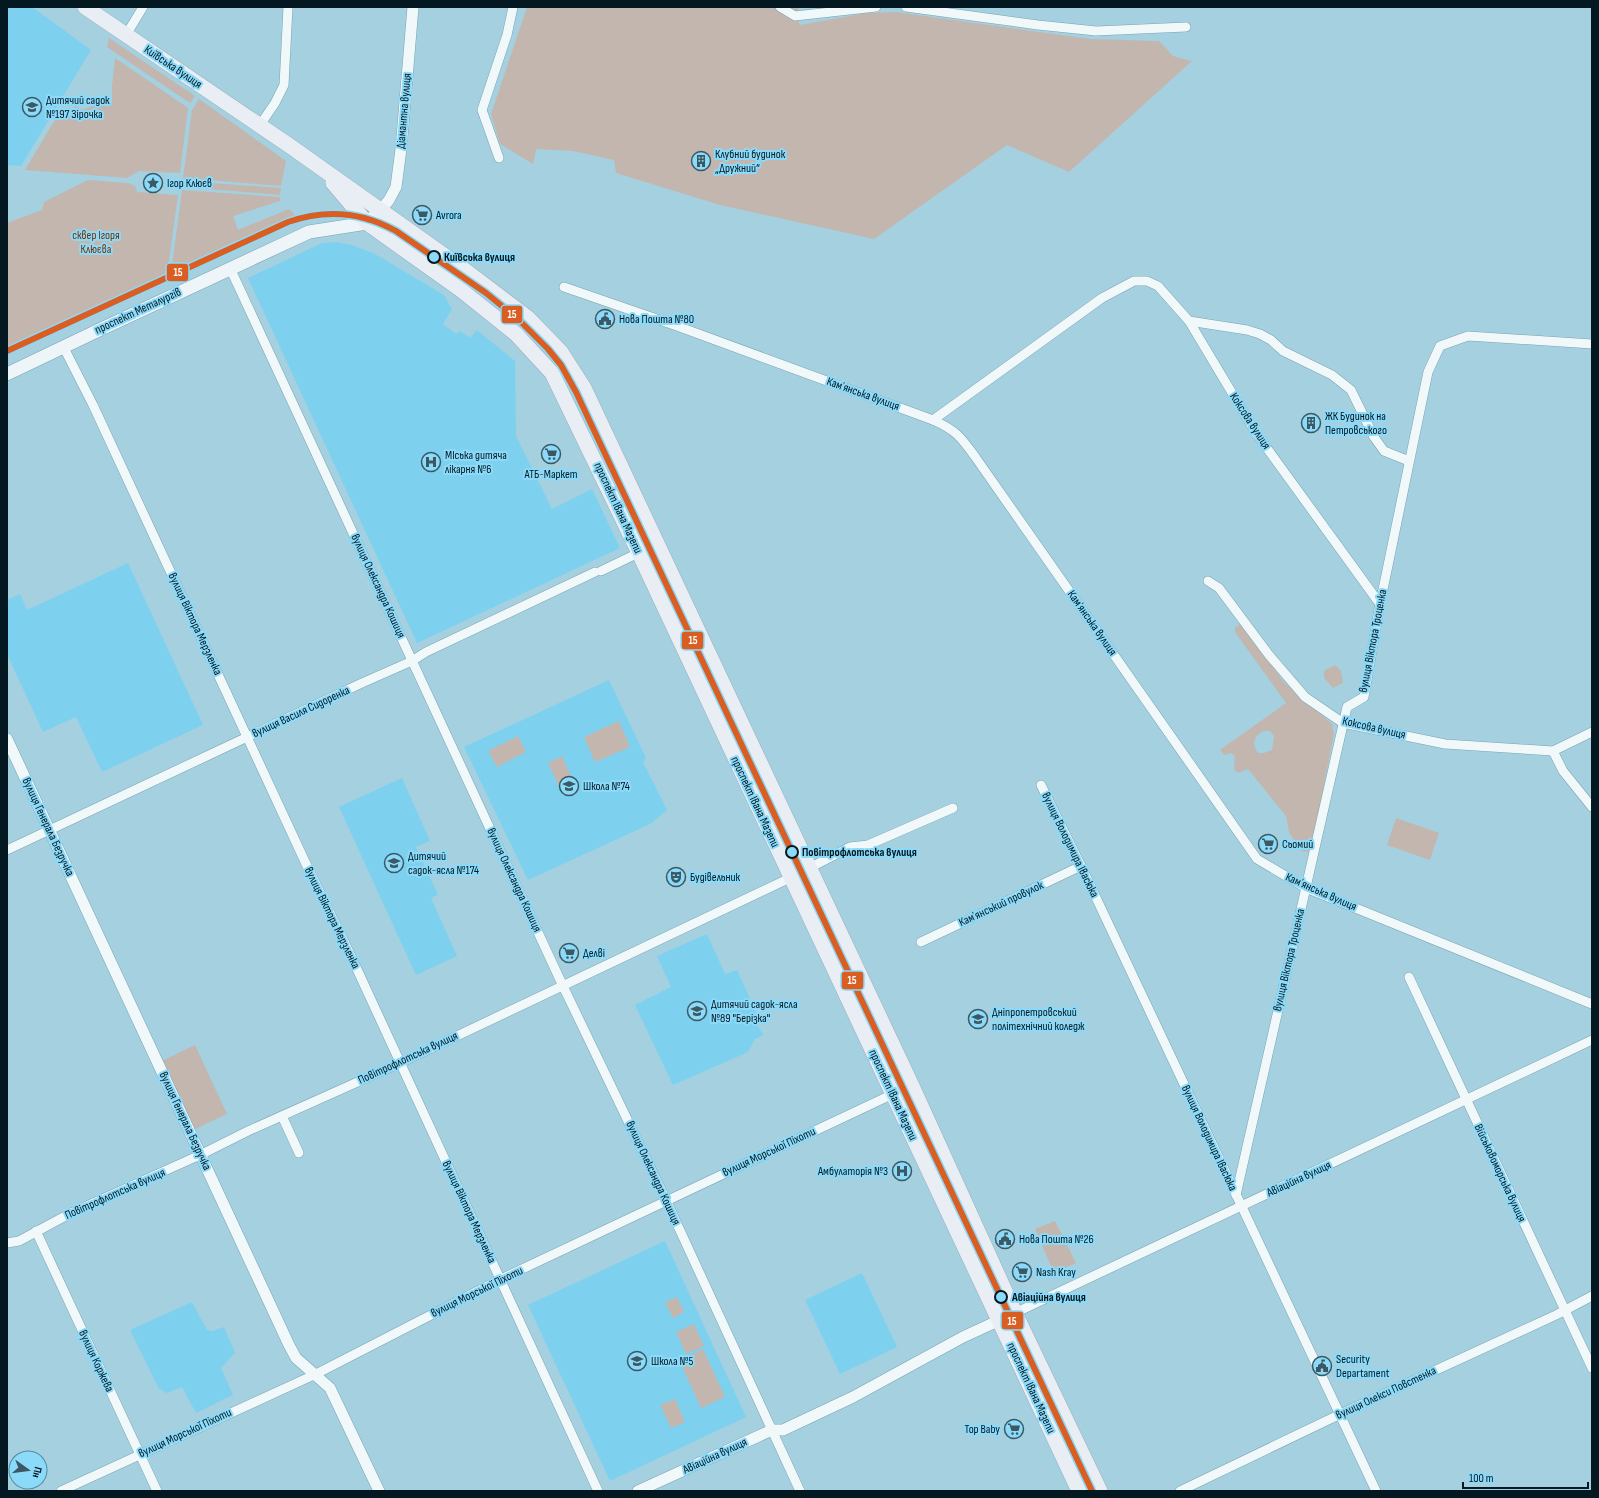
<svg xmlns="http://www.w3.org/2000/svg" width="1599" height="1498" font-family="'Sofia Sans Condensed',sans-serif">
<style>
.built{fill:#7dd1ef}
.green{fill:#c3b6af;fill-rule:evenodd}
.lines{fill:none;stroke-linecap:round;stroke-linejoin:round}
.minor-casing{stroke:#7aa3b2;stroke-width:10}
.tertiary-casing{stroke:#7aa3b2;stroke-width:12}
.secondary-casing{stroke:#7aa3b2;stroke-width:14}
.trunk-casing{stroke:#9aafbc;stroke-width:16}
.minor{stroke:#f1f8fa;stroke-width:9}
.tertiary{stroke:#f1f8fa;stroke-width:11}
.secondary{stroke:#eef5f8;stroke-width:13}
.trunk{stroke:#e8eef4;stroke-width:15}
.tram-1-casing{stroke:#8cdaf9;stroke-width:9}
.tram-1{stroke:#da5d22;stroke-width:6}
.stop-dot{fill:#8cdaf9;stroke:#031820;stroke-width:2}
.labels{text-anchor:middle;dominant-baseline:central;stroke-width:4;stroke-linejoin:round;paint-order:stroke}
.street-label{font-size:12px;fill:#031820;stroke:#8cdaf9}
.poi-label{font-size:12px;fill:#031820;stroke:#8cdaf9;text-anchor:start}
.park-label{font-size:12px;fill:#7b2f00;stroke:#8cdaf9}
.stop-label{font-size:12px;font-weight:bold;fill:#031820;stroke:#8cdaf9;text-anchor:start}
.line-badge{stroke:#8cdaf9;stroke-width:1.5}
.badge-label{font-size:11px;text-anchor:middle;font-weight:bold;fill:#fff}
</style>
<rect width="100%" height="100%" fill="#a4d0e0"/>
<g class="built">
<polygon points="7,7 32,7 91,50 21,166 7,165"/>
<polygon points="336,242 352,245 375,254 444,295 452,309 443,324 456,334 460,331 470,338 477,330 515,361 516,436 552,509 592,489 620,548 417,643 248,278 322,243"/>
<polygon points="128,563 203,725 102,772 76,717 43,732 7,654 7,600 20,594 27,610"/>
<polygon points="609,680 646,758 643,762 667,810 650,824 528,880 464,747"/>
<polygon points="402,778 430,841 416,847 438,895 431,898 457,956 416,975 339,807"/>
<polygon points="707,934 725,974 737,970 758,1017 757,1024 763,1035 755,1039 748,1052 673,1085 635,1005 671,987 657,956"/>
<polygon points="665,1241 746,1417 610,1481 528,1305"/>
<polygon points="862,1273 897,1347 840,1374 805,1300"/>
<polygon points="192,1302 207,1330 212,1331 224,1327 235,1353 221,1368 233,1395 196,1413 182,1387 167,1393 159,1389 130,1330"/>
</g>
<g class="green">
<polygon points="527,7 798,7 799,25 867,13 896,12 1090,39 1159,41 1173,56 1192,61 1069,172 1007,145 874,239 720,205 616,173 614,160 573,151 536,149 533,164 500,144 491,114"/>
<polygon points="109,38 195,96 190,103 107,47"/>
<polygon points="115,58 188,108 180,173 139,171 127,178 25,170 59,113 68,118 75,106 82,110 102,102 112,103 112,86"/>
<polygon points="199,99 286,161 281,186 183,178 192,110"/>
<polygon points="88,180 128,183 135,186 137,192 178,195 167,275 7,347 7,223 42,210 44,202"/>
<polygon points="183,181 281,188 280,195 183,187"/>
<polygon points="182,190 280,197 280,201 233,216 238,230 289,209 295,215 171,273"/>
<path d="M1240,624L1242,625L1284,682L1332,724L1334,734L1311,850L1307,852L1301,851L1289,832L1286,816L1248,769L1238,773L1234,769L1235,756L1231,753L1224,755L1220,750L1286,703L1235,632V628ZM1265,731H1270L1274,736L1272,750L1264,753H1258C1251,744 1254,734 1265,731Z"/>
<polygon points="1335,665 1341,671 1343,683 1333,688 1324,678 1324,671"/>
<polygon points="619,721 630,747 595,762 584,737"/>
<polygon points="518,736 526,752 497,767 488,751"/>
<polygon points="562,756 574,783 560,789 548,763"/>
<polygon points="1396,818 1439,833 1430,860 1387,845"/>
<polygon points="195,1045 227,1114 193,1130 162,1061"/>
<polygon points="1055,1221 1076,1263 1054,1273 1035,1229"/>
<polygon points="677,1297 684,1312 673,1318 665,1302"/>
<polygon points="694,1324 704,1346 686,1354 676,1332"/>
<polygon points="703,1349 725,1397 701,1408 679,1360"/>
<polygon points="675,1399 685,1422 671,1428 660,1405"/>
</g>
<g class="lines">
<defs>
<g id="minor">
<polyline points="780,7 795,16 876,7"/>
<polyline points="906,7 1038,25 1096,31 1186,27"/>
<polyline points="126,35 143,7"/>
<polyline points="260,125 275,103 284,85 288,7"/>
<polyline points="499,158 482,110 507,35 513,7"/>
<polyline points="230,268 562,984 666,1200 800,1491"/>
<path d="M564,287L677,326L933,420C957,431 961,437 976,458L1257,859L1306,888L1592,1004"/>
<polyline points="1189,321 1247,330 1260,334 1271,340 1283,351 1332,375 1351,390 1374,437 1384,451 1409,461"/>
<polyline points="63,346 93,405 307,866 350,954 598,1491"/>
<polyline points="933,420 1102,298 1134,281 1147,281 1158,286 1189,321 1256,433 1380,604"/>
<polyline points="601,571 657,544"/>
<polyline points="1208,581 1219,588 1269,655 1305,697 1343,723 1445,744 1553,751 1592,732"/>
<polyline points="1553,751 1563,771 1592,807"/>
<polyline points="1041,785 1083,870 1376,1491"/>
<polyline points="7,850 362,683 412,661 426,652 595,572"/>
<polyline points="921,942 1081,866"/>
<polyline points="1409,977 1592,1368"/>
<polyline points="282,1116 299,1153"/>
<polyline points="1236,1195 1347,707 1364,697 1380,604 1428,372 1440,346 1468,336 1592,344"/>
<polyline points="36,1231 157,1491"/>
<polyline points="7,1243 19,1241 71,1213 200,1155 248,1131 400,1063 790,878 850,847 868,845 953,808"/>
<polyline points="1015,1313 1592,1040"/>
<polyline points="61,1491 316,1374 501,1279 893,1094"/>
<polyline points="1180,1491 1349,1410 1556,1315 1592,1296"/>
</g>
<g id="tertiary">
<polyline points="381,210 389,200 396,187 401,149 413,7"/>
<polyline points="7,739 289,1345 296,1358 330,1388 379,1491"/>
<polyline points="638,1491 772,1430 783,1430 853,1397 963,1337 1015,1313"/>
</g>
<polyline id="secondary" points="7,374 99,330 309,232 367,223 381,210"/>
<g id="trunk">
<polyline points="85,7 290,146 462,268 528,318 561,352 584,388 912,1086 1015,1313 1100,1491"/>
<polyline points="333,183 367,223 461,290 516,334 552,373 639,553 1079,1491"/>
</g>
</defs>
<use href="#minor" class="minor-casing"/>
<use href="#tertiary" class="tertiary-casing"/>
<use href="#secondary" class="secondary-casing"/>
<use href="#trunk" class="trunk-casing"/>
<use href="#minor" class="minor"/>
<use href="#tertiary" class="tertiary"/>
<use href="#secondary" class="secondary"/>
<use href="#trunk" class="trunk"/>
<defs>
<path id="tram-1" d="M7,351L288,222C325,209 362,212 396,231L486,293L519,320L548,349L561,365L576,392L1092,1491"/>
</defs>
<use href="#tram-1" class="tram-1-casing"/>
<use href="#tram-1" class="tram-1"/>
</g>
<defs>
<symbol id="school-ring" viewBox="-11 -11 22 22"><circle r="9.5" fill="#8cdaf9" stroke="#3b5863" stroke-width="1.5"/><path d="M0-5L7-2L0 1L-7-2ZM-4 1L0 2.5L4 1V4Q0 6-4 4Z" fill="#3b5863"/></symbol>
<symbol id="building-ring" viewBox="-11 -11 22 22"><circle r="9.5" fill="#8cdaf9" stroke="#3b5863" stroke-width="1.5"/><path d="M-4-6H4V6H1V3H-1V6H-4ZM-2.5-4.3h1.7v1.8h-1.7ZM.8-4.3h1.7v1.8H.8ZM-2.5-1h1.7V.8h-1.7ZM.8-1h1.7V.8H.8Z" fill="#3b5863"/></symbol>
<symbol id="sight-ring" viewBox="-11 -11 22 22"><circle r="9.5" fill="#8cdaf9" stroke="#3b5863" stroke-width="1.5"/><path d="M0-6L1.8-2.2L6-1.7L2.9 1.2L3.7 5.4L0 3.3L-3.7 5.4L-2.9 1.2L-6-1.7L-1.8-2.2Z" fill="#3b5863"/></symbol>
<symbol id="supermarket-ring" viewBox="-11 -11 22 22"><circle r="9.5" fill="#8cdaf9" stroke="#3b5863" stroke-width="1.5"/><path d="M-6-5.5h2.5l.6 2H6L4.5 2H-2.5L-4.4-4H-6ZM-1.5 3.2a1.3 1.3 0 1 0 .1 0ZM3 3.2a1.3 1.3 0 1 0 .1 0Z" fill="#3b5863"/></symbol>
<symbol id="civic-ring" viewBox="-11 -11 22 22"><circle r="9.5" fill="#8cdaf9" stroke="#3b5863" stroke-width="1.5"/><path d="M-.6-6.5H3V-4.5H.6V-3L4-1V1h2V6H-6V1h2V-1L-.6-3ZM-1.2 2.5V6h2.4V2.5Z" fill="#3b5863"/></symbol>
<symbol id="hospital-ring" viewBox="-11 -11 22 22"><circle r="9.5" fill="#8cdaf9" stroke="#3b5863" stroke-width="1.5"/><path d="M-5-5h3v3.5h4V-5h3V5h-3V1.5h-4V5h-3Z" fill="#3b5863"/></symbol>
<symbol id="theatre-ring" viewBox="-11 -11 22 22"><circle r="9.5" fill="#8cdaf9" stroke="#3b5863" stroke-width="1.5"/><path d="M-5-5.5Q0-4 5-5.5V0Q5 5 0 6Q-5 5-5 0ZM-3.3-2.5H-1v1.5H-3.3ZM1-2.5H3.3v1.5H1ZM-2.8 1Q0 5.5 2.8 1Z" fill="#3b5863"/></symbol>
<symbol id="university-ring" viewBox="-11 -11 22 22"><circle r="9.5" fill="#8cdaf9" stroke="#3b5863" stroke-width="1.5"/><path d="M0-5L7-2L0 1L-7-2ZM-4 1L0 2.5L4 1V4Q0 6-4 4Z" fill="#3b5863"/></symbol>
</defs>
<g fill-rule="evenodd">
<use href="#school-ring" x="21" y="96" width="22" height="22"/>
<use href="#building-ring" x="690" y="150" width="22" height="22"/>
<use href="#sight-ring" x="142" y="172" width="22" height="22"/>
<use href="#supermarket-ring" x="411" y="204" width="22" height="22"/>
<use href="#civic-ring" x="594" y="308" width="22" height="22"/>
<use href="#building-ring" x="1300" y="412" width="22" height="22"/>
<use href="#supermarket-ring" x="540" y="443" width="22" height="22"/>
<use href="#hospital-ring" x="420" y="451" width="22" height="22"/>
<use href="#school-ring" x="558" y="775" width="22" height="22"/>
<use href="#supermarket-ring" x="1257" y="833" width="22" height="22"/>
<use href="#school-ring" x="383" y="852" width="22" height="22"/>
<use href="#theatre-ring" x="665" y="866" width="22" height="22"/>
<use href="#supermarket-ring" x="558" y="942" width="22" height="22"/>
<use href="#school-ring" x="686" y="1000" width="22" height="22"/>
<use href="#university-ring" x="967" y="1008" width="22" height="22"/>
<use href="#hospital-ring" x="891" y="1160" width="22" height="22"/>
<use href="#civic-ring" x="994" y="1228" width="22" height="22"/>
<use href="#supermarket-ring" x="1011" y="1261" width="22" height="22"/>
<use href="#school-ring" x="626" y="1350" width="22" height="22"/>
<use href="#civic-ring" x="1311" y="1355" width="22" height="22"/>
<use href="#supermarket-ring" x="1003" y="1418" width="22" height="22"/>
</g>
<g class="stop-dot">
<circle cx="434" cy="257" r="6"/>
<circle cx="792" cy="852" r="6"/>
<circle cx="1001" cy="1297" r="6"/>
</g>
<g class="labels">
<g class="street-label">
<text transform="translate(173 67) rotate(34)">Київська вулиця</text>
<text transform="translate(404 111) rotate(-85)">Діамантна вулиця</text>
<text transform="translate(138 311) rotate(-25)">проспект Металургів</text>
<text transform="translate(863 394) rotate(20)">Камʼянська вулиця</text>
<text transform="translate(1250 421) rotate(57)">Коксова вулиця</text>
<text transform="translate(618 508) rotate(65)">проспект Івана Мазепи</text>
<text transform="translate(378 586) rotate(65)">вулиця Олександра Кошиця</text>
<text transform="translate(1092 623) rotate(55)">Камʼянська вулиця</text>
<text transform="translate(195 624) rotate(65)">вулиця Віктора Мерзленка</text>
<text transform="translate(1373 641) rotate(-79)">вулиця Віктора Троценка</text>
<text transform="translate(301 712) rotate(-25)">вулиця Василя Сидоренка</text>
<text transform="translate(1374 728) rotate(13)">Коксова вулиця</text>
<text transform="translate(755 802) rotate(65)">проспект Івана Мазепи</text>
<text transform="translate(48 827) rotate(65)">вулиця Генерала Безручка</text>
<text transform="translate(1070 845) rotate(64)">вулиця Володимира Івасюка</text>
<text transform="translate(514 880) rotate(65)">вулиця Олександра Кошиця</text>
<text transform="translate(1321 892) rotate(24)">Камʼянська вулиця</text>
<text transform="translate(1001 904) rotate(-25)">Камʼянський провулок</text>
<text transform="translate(332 918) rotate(64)">вулиця Віктора Мерзленка</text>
<text transform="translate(1289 960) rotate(-77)">вулиця Віктора Троценка</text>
<text transform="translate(408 1058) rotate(-25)">Повітрофлотська вулиця</text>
<text transform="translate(893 1095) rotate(65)">проспект Івана Мазепи</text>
<text transform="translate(185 1121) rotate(65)">вулиця Генерала Безручка</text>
<text transform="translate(1209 1138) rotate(65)">вулиця Володимира Івасюка</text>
<text transform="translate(769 1152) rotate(-25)">вулиця Морської Піхоти</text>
<text transform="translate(653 1173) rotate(65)">вулиця Олександра Кошиця</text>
<text transform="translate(1500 1173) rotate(65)">Військовоморська вулиця</text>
<text transform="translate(1299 1179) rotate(-25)">Авіаційна вулиця</text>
<text transform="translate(115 1194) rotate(-24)">Повітрофлотська вулиця</text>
<text transform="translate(469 1212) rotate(65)">вулиця Віктора Мерзленка</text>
<text transform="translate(477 1292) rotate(-26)">вулиця Морської Піхоти</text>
<text transform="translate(96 1361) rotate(65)">вулиця Коржева</text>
<text transform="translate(1031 1388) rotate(65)">проспект Івана Мазепи</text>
<text transform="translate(1386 1393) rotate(-25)">вулиця Олекси Повстенка</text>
<text transform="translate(185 1433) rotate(-25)">вулиця Морської Піхоти</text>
<text transform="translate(715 1456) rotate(-25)">Авіаційна вулиця</text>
</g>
<g class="poi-label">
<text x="46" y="100">Дитячий садок<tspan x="46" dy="14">№197 Зірочка</tspan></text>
<text x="715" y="154">Клубний будинок<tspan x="715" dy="14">„Дружний“</tspan></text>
<text x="167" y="183">Ігор Клюєв</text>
<text x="436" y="215">Avrora</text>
<text x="619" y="319">Нова Пошта №80</text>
<text x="1325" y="416">ЖК Будинок на<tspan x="1325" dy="14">Петровського</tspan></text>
<text x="445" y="455">МІська дитяча<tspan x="445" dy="14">лікарня №6</tspan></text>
<text x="551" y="474" text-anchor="middle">АТБ-Маркет</text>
<text x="583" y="786">Школа №74</text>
<text x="1282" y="844">Сьомий</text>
<text x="408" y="856">Дитячий<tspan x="408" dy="14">садок-ясла №174</tspan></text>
<text x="690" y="877">Будівельник</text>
<text x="583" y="953">Делві</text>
<text x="711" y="1004">Дитячий садок-ясла<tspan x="711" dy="14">№89 "Берізка"</tspan></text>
<text x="992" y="1012">Дніпропетровський<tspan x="992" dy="14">політехнічний коледж</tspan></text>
<text x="888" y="1171" text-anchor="end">Амбулаторія №3</text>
<text x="1019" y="1239">Нова Пошта №26</text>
<text x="1036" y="1272">Nash Kray</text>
<text x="1336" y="1359">Security<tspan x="1336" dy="14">Departament</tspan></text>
<text x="651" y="1361">Школа №5</text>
<text x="1000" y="1429" text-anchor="end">Top Baby</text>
</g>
<g class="park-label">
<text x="96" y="235">сквер Ігоря<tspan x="96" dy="14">Клюєва</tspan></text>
</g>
<g class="stop-label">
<text x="444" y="257">Київська вулиця</text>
<text x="802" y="852">Повітрофлотська вулиця</text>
<text x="1012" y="1297">Авіаційна вулиця</text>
</g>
</g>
<g class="line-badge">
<rect x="166" y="263" width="23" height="19" rx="4" fill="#da5d22"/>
<rect x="501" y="305" width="22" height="19" rx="4" fill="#da5d22"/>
<rect x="681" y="631" width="23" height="19" rx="4" fill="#da5d22"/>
<rect x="841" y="971" width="23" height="19" rx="4" fill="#da5d22"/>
<rect x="1001" y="1311" width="23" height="19" rx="4" fill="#da5d22"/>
</g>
<g class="badge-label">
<text x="178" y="276">15</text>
<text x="512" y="318">15</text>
<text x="693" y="644">15</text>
<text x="852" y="984">15</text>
<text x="1012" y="1325">15</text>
</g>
<rect width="1599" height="1498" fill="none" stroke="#031820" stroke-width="16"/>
<g transform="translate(28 1470) rotate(104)"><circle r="19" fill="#8cdaf9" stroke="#558ca2"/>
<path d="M0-3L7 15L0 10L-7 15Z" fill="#3b5863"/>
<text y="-6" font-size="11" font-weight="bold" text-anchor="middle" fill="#031820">Пн</text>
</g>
<path d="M1463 1482v6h125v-6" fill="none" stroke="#031820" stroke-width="2"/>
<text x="1469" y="1482" font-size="12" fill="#031820" stroke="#8cdaf9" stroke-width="3" paint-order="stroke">100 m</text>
</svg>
